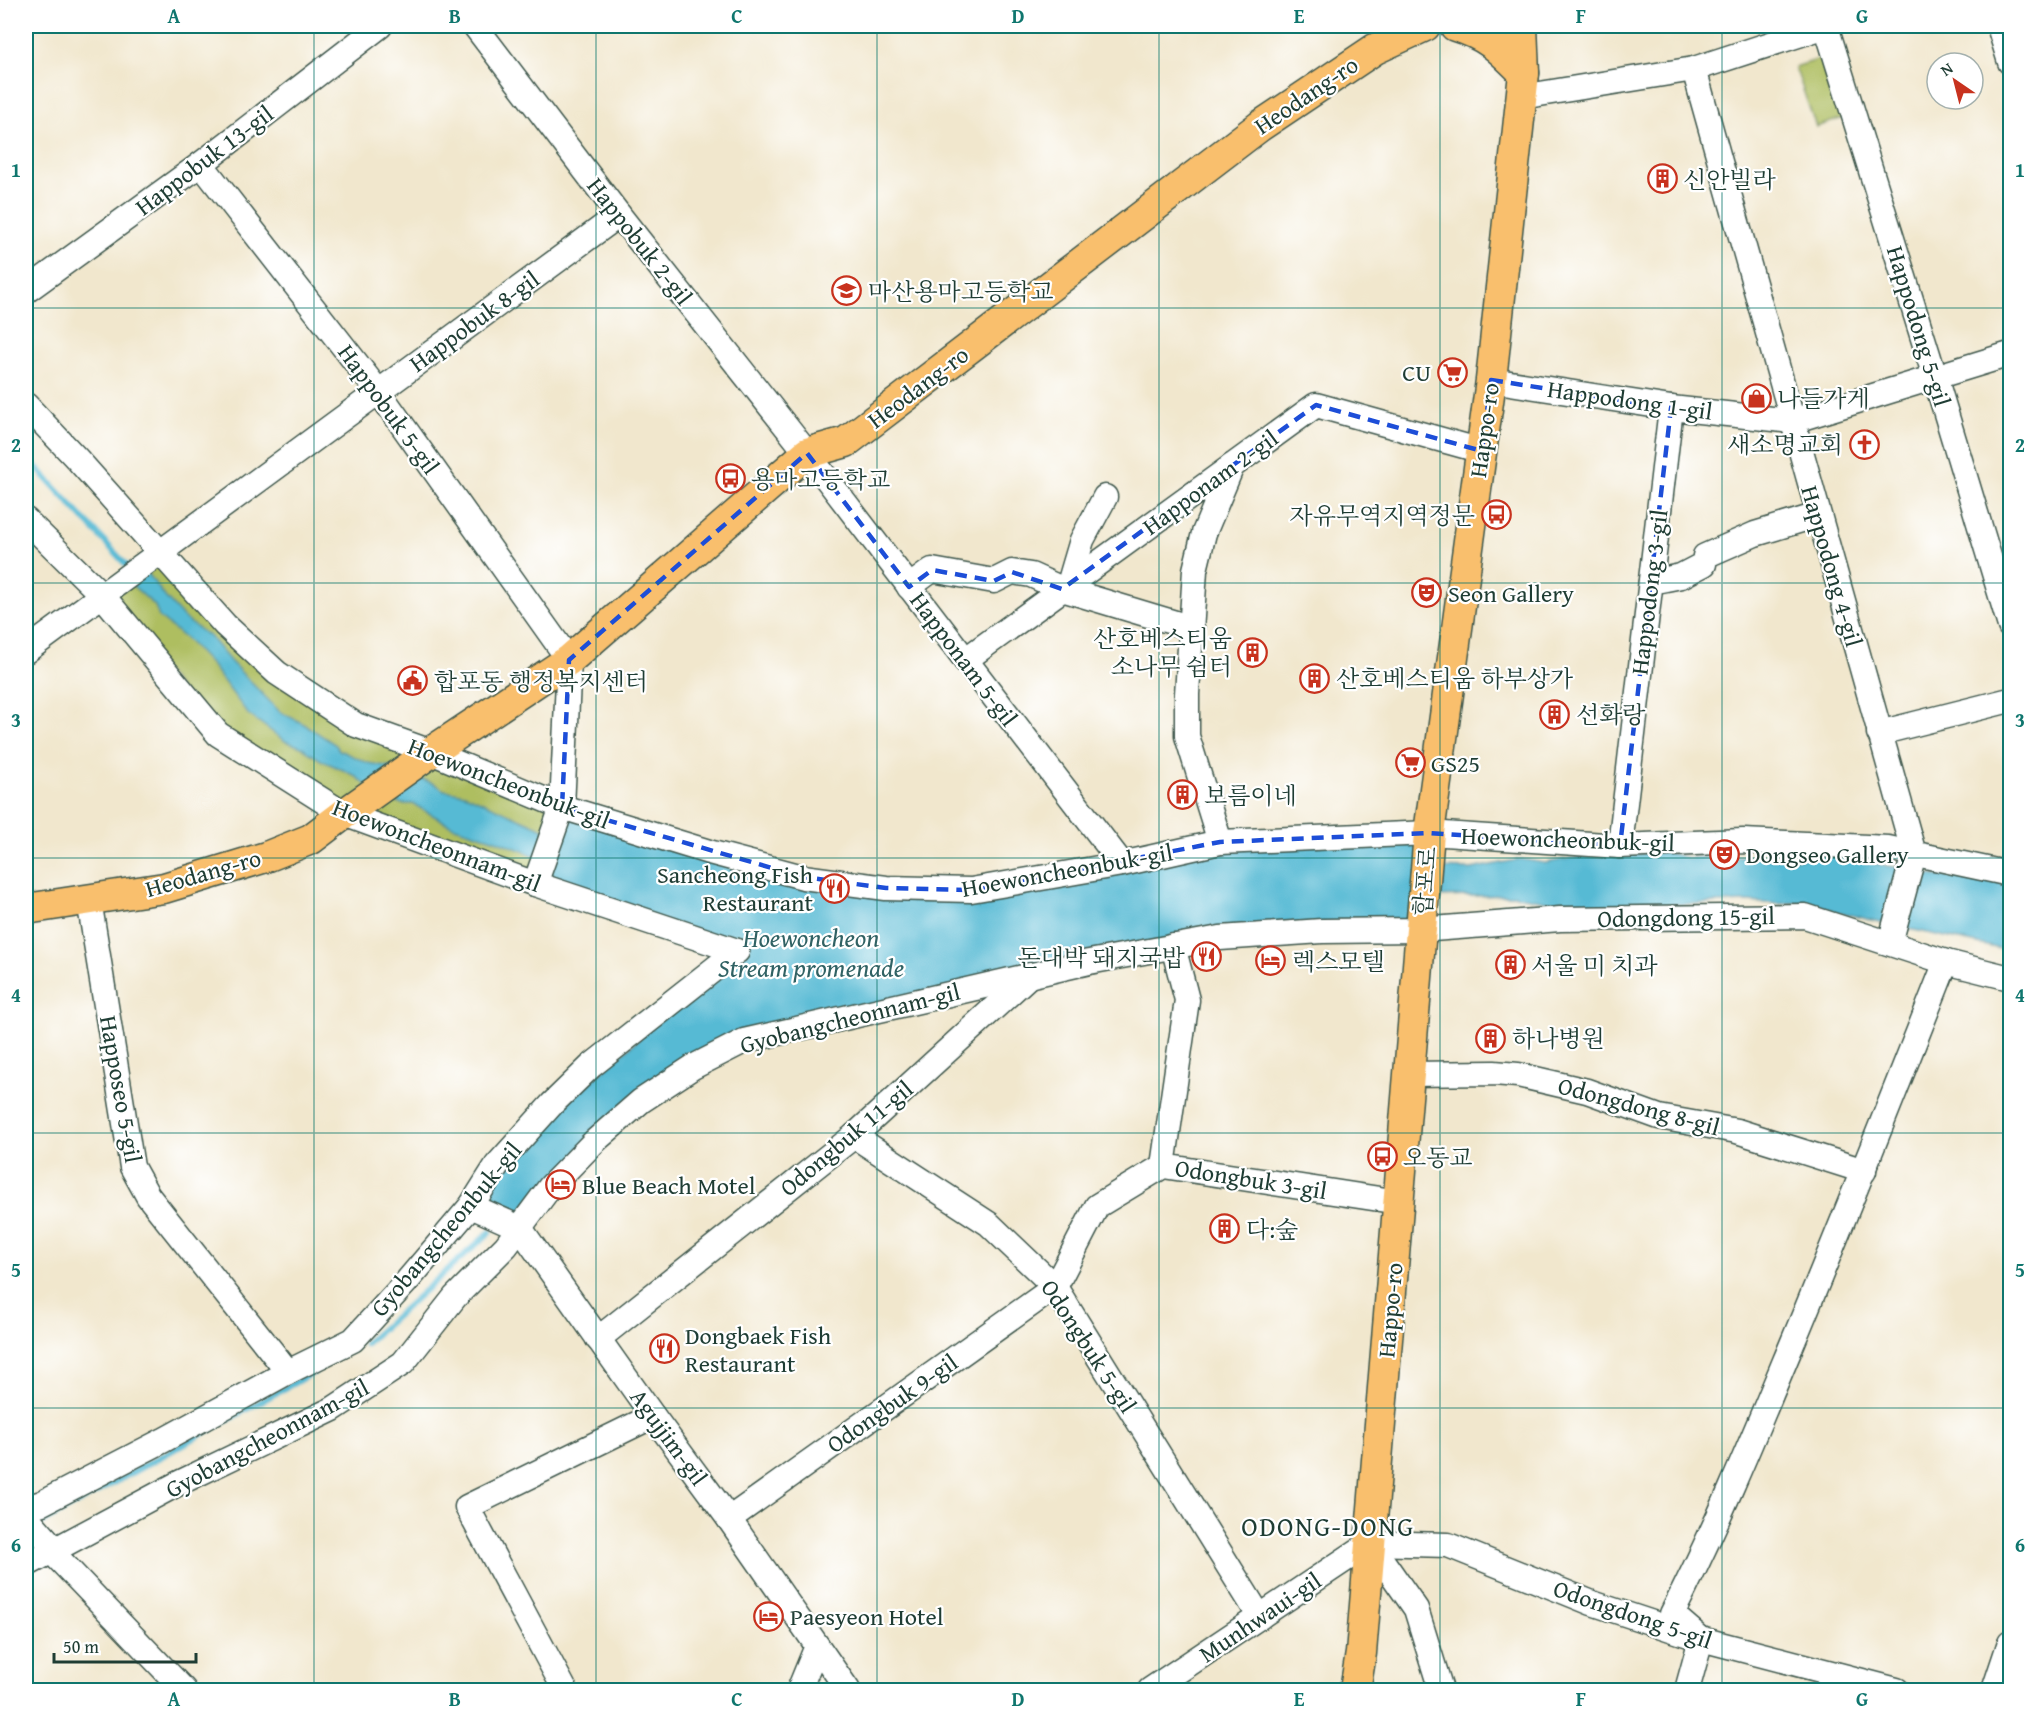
<svg xmlns="http://www.w3.org/2000/svg" width="2036" height="1716" font-family="'Gentium Book Plus','Noto Serif KR',serif">
<style>
.green{fill:#aebe61;stroke:#667e4a;stroke-width:1.5}
.water{fill:#56bad4;stroke:#3a7c84;stroke-width:1.5}
.lines{fill:none;stroke-linecap:round;stroke-linejoin:round}
.stream{stroke:#56bad4;stroke-width:6}
.minor-casing{stroke:#3e564b;stroke-width:27}
.major-casing{stroke:#3e564b;stroke-width:33}
.minor{stroke:#fff;stroke-width:24}
.major{stroke:#f9bf6d;stroke-width:30}
.marked{fill:none;stroke:#1d4ed8;stroke-width:4.5;stroke-dasharray:12 8;stroke-linejoin:round}
.grid{fill:none;stroke:#0f766e;stroke-width:1.5;stroke-opacity:0.55}
.labels{text-anchor:middle;dominant-baseline:central;stroke-width:4.5;stroke-linejoin:round;paint-order:stroke}
.street-label{font-size:24px;fill:#1f3d34;stroke:#fff}
.poi-label{font-size:24px;fill:#1f3d34;stroke:#fff;text-anchor:start}
.water-label{font-size:26px;font-style:italic;fill:#306264;stroke:#fff}
.quarter-label{font-size:27px;letter-spacing:1.5px;fill:#1f3d34;stroke:#fff}
.neatline{fill:none;stroke:#0f766e;stroke-width:2}
.grid-label{font-size:20px;text-anchor:middle;font-weight:bold;fill:#0f766e}
</style>
<rect width="100%" height="100%" fill="#fff"/>
<filter id="ink" filterUnits="userSpaceOnUse"><feTurbulence type="fractalNoise" baseFrequency=".0167" numOctaves="2"/><feDisplacementMap in="SourceGraphic" scale="12" xChannelSelector="R" yChannelSelector="G"/><feConvolveMatrix kernelMatrix="1 2 1 2 8 2 1 2 1" color-interpolation-filters="sRGB"/></filter>
<filter id="wash" filterUnits="userSpaceOnUse"><feTurbulence type="fractalNoise" baseFrequency=".008" numOctaves="4" result="noise"/><feDisplacementMap in="SourceGraphic" scale="24" xChannelSelector="R" yChannelSelector="G"/><feGaussianBlur stdDeviation="1.35" result="paint"/><feColorMatrix in="noise" values="0 0 0 0 0 0 0 0 0 0 0 0 0 0 0 0 0 1.4 0 .05"/><feComposite in="paint" operator="in"/></filter>
<g filter="url(#wash)">
<rect width="100%" height="100%" fill="#f1e7cd"/>
<g class="green">
<polygon points="1831,55 1849,116 1816,127 1795,67"/>
<polygon points="160,551 302,690 562,807 535,884 344,814 218,734 102,595"/>
</g>
<polygon class="water" points="142,565 166,598 185,619 210,637 230,661 280,712 304,724 336,745 339,750 368,763 391,767 435,784 444,790 465,794 552,833 562,807 788,874 971,890 1220,842 1429,833 1426,868 1471,869 1521,859 1545,863 1571,858 1666,852 1689,858 1722,855 1789,859 1831,856 1895,867 1919,874 1971,879 1991,877 2010,888 2010,951 1891,925 1835,911 1811,902 1779,904 1746,902 1602,907 1559,904 1514,895 1434,897 1420,930 1220,938 744,1041 641,1101 520,1228 471,1206 497,1165 737,952 535,884 543,859 493,839 452,826 413,804 402,804 390,799 366,785 354,775 321,760 308,752 304,748 285,741 248,714 212,666 187,640 159,617 155,606 131,584"/>
<g class="lines">
<g class="stream">
<polyline points="26,456 129,568"/>
<polyline points="365,1344 490,1232"/>
<polyline points="39,1524 314,1372"/>
</g>
</g>
</g>
<g filter="url(#ink)">
<g class="lines">
<defs>
<g id="minor">
<polyline points="475,26 619,215 807,453 1122,864"/>
<polyline points="1826,26 1935,377 2010,626"/>
<polyline points="1999,26 2010,62"/>
<polyline points="1694,69 1914,854 1890,943"/>
<polyline points="1521,97 1694,69 1826,26"/>
<polyline points="201,164 378,391 569,660 562,807 535,884"/>
<polyline points="26,291 201,164 380,26"/>
<polyline points="1491,380 1671,408 1792,421 2010,354"/>
<polyline points="26,405 78,460 225,625 277,673 356,725 431,752 562,807 709,852 803,877 886,888 971,890 1122,864 1220,842 1429,833 1620,846 1743,841 1888,848 2010,874"/>
<polyline points="26,520 102,595 218,734 344,814 535,884 737,951"/>
<polyline points="1651,582 1681,576 1704,564 1705,556 1755,534 1818,515"/>
<polyline points="1069,584 1082,540 1105,497"/>
<polyline points="909,587 932,570 994,581 1012,572 1031,575 1062,589 1192,628"/>
<polyline points="26,651 619,215"/>
<polyline points="965,660 1316,405 1482,451"/>
<polyline points="1879,733 2010,700"/>
<polyline points="1220,842 1187,736 1187,694 1195,570 1204,533 1232,466"/>
<polyline points="1620,846 1671,408"/>
<polyline points="89,900 132,1167 148,1196 288,1372"/>
<polyline points="1409,1074 1494,1073 1518,1075 1587,1091 1659,1117 1737,1131 1864,1171"/>
<polyline points="854,1136 989,1224 1055,1287 1260,1617"/>
<polyline points="1163,1166 1187,1000 1173,946"/>
<polyline points="471,1206 520,1228 653,1416 729,1519 848,1690"/>
<polyline points="598,1339 854,1136 1030,975"/>
<polyline points="26,1508 42,1503 164,1440 288,1372 353,1340 408,1280 471,1206 497,1165 552,1104 591,1066 737,951"/>
<polyline points="26,1516 55,1549 52,1552 184,1690"/>
<polyline points="729,1519 1055,1287 1097,1206 1163,1166 1399,1202"/>
<polyline points="1370,1543 1448,1545 1592,1603 1701,1639 1897,1690"/>
<polyline points="1370,1543 1416,1609 1441,1690"/>
<polyline points="26,1565 179,1483 333,1409 403,1363 455,1297 506,1246 550,1187 595,1141 641,1101 693,1067 744,1041 1089,962 1220,938 1322,931 1420,930 1560,919 1805,916 1946,962"/>
<polyline points="565,1690 467,1507 653,1416"/>
<polyline points="799,1690 817,1646"/>
<polyline points="1150,1690 1370,1543"/>
<path d="M1687,1690L1701,1639L1672,1614C1716,1528 1753,1438 1790,1349C1844,1220 1895,1091 1946,962L2010,978"/>
<polyline points="1994,1690 2010,1642"/>
</g>
<g id="major">
<path d="M1455,26C1488,36 1500,49 1524,73"/>
<polyline points="26,909 164,888 266,857 311,839 344,814 431,752 569,660 807,453 846,442 1260,126 1375,49 1425,26"/>
<polyline points="1355,1690 1361,1653 1429,833 1491,380 1524,73 1522,26"/>
</g>
</defs>
<use href="#minor" class="minor-casing"/>
<use href="#major" class="major-casing"/>
<use href="#minor" class="minor"/>
<use href="#major" class="major"/>
</g>
</g>
<path class="marked" d="M1491,380L1671,408L1620,846L1429,833L1220,842L971,890L886,888L803,877L562,807L569,660L807,453L909,587L932,570L994,581L1012,572L1062,589L1316,405L1482,451Z"/>
<path class="grid" d="M314,26V1690M596,26V1690M877,26V1690M1159,26V1690M1440,26V1690M1722,26V1690M26,308H2010M26,583H2010M26,858H2010M26,1133H2010M26,1408H2010"/>
<defs>
<symbol id="building-ring" viewBox="-11 -11 22 22"><circle r="9.5" fill="#fff" stroke="#c8321e" stroke-width="1.5"/><path d="M-4-6H4V6H1V3H-1V6H-4ZM-2.5-4.3h1.7v1.8h-1.7ZM.8-4.3h1.7v1.8H.8ZM-2.5-1h1.7V.8h-1.7ZM.8-1h1.7V.8H.8Z" fill="#c8321e"/></symbol>
<symbol id="school-ring" viewBox="-11 -11 22 22"><circle r="9.5" fill="#fff" stroke="#c8321e" stroke-width="1.5"/><path d="M0-5L7-2L0 1L-7-2ZM-4 1L0 2.5L4 1V4Q0 6-4 4Z" fill="#c8321e"/></symbol>
<symbol id="supermarket-ring" viewBox="-11 -11 22 22"><circle r="9.5" fill="#fff" stroke="#c8321e" stroke-width="1.5"/><path d="M-6-5.5h2.5l.6 2H6L4.5 2H-2.5L-4.4-4H-6ZM-1.5 3.2a1.3 1.3 0 1 0 .1 0ZM3 3.2a1.3 1.3 0 1 0 .1 0Z" fill="#c8321e"/></symbol>
<symbol id="shop-ring" viewBox="-11 -11 22 22"><circle r="9.5" fill="#fff" stroke="#c8321e" stroke-width="1.5"/><path d="M-5-2.5h2.3a2.7 3.5 0 0 1 5.4 0H5L5.5 6h-11ZM-1.5-2.5h3a1.5 2.3 0 0 0-3 0Z" fill="#c8321e"/></symbol>
<symbol id="church-ring" viewBox="-11 -11 22 22"><circle r="9.5" fill="#fff" stroke="#c8321e" stroke-width="1.5"/><path d="M-1.2-6h2.4v3.5h3.3v2.4h-3.3V6h-2.4V-.1h-3.3v-2.4h3.3Z" fill="#c8321e"/></symbol>
<symbol id="bus-ring" viewBox="-11 -11 22 22"><circle r="9.5" fill="#fff" stroke="#c8321e" stroke-width="1.5"/><path d="M-5-6H5V4H4V6H2V4H-2V6H-4V4H-5ZM-3.5-4V0h7V-4ZM-3.5 1.2v1.5H-2V1.2ZM2 1.2v1.5H3.5V1.2Z" fill="#c8321e"/></symbol>
<symbol id="theatre-ring" viewBox="-11 -11 22 22"><circle r="9.5" fill="#fff" stroke="#c8321e" stroke-width="1.5"/><path d="M-5-5.5Q0-4 5-5.5V0Q5 5 0 6Q-5 5-5 0ZM-3.3-2.5H-1v1.5H-3.3ZM1-2.5H3.3v1.5H1ZM-2.8 1Q0 5.5 2.8 1Z" fill="#c8321e"/></symbol>
<symbol id="civic-ring" viewBox="-11 -11 22 22"><circle r="9.5" fill="#fff" stroke="#c8321e" stroke-width="1.5"/><path d="M-.6-6.5H3V-4.5H.6V-3L4-1V1h2V6H-6V1h2V-1L-.6-3ZM-1.2 2.5V6h2.4V2.5Z" fill="#c8321e"/></symbol>
<symbol id="restaurant-ring" viewBox="-11 -11 22 22"><circle r="9.5" fill="#fff" stroke="#c8321e" stroke-width="1.5"/><path d="M-5-6h1v4h1v-4h1v4h1v-4h1v5L-1.5 .5V6h-2V.5L-5-1ZM5-6V6H3V1.5H1.5Q1.5-4 5-6Z" fill="#c8321e"/></symbol>
<symbol id="hotel-ring" viewBox="-11 -11 22 22"><circle r="9.5" fill="#fff" stroke="#c8321e" stroke-width="1.5"/><path d="M-6-4.5h1.5V1H6V5H4.5V3h-9V5H-6ZM-4 0a1.8 1.8 0 1 1 3.6 0ZM.5 0V-2.5h3Q6-2.5 6 0Z" fill="#c8321e"/></symbol>
</defs>
<g fill-rule="evenodd">
<use href="#building-ring" x="1646" y="162" width="33" height="33"/>
<use href="#school-ring" x="830" y="274" width="33" height="33"/>
<use href="#supermarket-ring" x="1436" y="356" width="33" height="33"/>
<use href="#shop-ring" x="1740" y="382" width="33" height="33"/>
<use href="#church-ring" x="1848" y="428" width="33" height="33"/>
<use href="#bus-ring" x="714" y="462" width="33" height="33"/>
<use href="#bus-ring" x="1480" y="498" width="33" height="33"/>
<use href="#theatre-ring" x="1410" y="576" width="33" height="33"/>
<use href="#building-ring" x="1236" y="636" width="33" height="33"/>
<use href="#building-ring" x="1298" y="662" width="33" height="33"/>
<use href="#civic-ring" x="396" y="664" width="33" height="33"/>
<use href="#building-ring" x="1538" y="698" width="33" height="33"/>
<use href="#supermarket-ring" x="1394" y="746" width="33" height="33"/>
<use href="#building-ring" x="1166" y="778" width="33" height="33"/>
<use href="#theatre-ring" x="1708" y="838" width="33" height="33"/>
<use href="#restaurant-ring" x="818" y="872" width="33" height="33"/>
<use href="#restaurant-ring" x="1190" y="940" width="33" height="33"/>
<use href="#hotel-ring" x="1254" y="944" width="33" height="33"/>
<use href="#building-ring" x="1494" y="948" width="33" height="33"/>
<use href="#building-ring" x="1474" y="1022" width="33" height="33"/>
<use href="#bus-ring" x="1366" y="1140" width="33" height="33"/>
<use href="#hotel-ring" x="544" y="1168" width="33" height="33"/>
<use href="#building-ring" x="1208" y="1212" width="33" height="33"/>
<use href="#restaurant-ring" x="648" y="1332" width="33" height="33"/>
<use href="#hotel-ring" x="752" y="1600" width="33" height="33"/>
</g>
<g class="labels">
<g class="street-label">
<text transform="translate(1306 95) rotate(-34)">Heodang-ro</text>
<text transform="translate(204 160) rotate(-37)">Happobuk 13-gil</text>
<text transform="translate(640 241) rotate(52)">Happobuk 2-gil</text>
<text transform="translate(474 321) rotate(-36)">Happobuk 8-gil</text>
<text transform="translate(1919 326) rotate(73)">Happodong 5-gil</text>
<text transform="translate(918 387) rotate(-37)">Heodang-ro</text>
<text transform="translate(1630 400) rotate(8)">Happodong 1-gil</text>
<text transform="translate(389 409) rotate(54)">Happobuk 5-gil</text>
<text transform="translate(1484 430) rotate(-82)">Happo-ro</text>
<text transform="translate(1210 482) rotate(-36)">Happonam 2-gil</text>
<text transform="translate(1832 566) rotate(74)">Happodong 4-gil</text>
<text transform="translate(1649 592) rotate(-83)">Happodong 3-gil</text>
<text transform="translate(964 659) rotate(53)">Happonam 5-gil</text>
<text transform="translate(509 783) rotate(21)">Hoewoncheonbuk-gil</text>
<text transform="translate(1568 839) rotate(2)">Hoewoncheonbuk-gil</text>
<text transform="translate(437 845) rotate(21)">Hoewoncheonnam-gil</text>
<text transform="translate(1067 870) rotate(-10)">Hoewoncheonbuk-gil</text>
<text transform="translate(203 873) rotate(-16)">Heodang-ro</text>
<text transform="translate(1425 881) rotate(-85)">합포로</text>
<text transform="translate(1686 917) rotate(-1)">Odongdong 15-gil</text>
<text transform="translate(850 1018) rotate(-14)">Gyobangcheonnam-gil</text>
<text transform="translate(121 1089) rotate(80)">Happoseo 5-gil</text>
<text transform="translate(1639 1106) rotate(15)">Odongdong 8-gil</text>
<text transform="translate(846 1138) rotate(-40)">Odongbuk 11-gil</text>
<text transform="translate(1251 1179) rotate(9)">Odongbuk 3-gil</text>
<text transform="translate(446 1229) rotate(-50)">Gyobangcheonbuk-gil</text>
<text transform="translate(1390 1310) rotate(-85)">Happo-ro</text>
<text transform="translate(1089 1346) rotate(57)">Odongbuk 5-gil</text>
<text transform="translate(892 1403) rotate(-35)">Odongbuk 9-gil</text>
<text transform="translate(669 1437) rotate(54)">Agujjim-gil</text>
<text transform="translate(267 1438) rotate(-28)">Gyobangcheonnam-gil</text>
<text transform="translate(1633 1614) rotate(19)">Odongdong 5-gil</text>
<text transform="translate(1260 1617) rotate(-34)">Munhwaui-gil</text>
</g>
<g class="poi-label">
<text x="1683" y="179">신안빌라</text>
<text x="868" y="291">마산용마고등학교</text>
<text x="1431" y="372" text-anchor="end">CU</text>
<text x="1777" y="398">나들가게</text>
<text x="1843" y="444" text-anchor="end">새소명교회</text>
<text x="751" y="479">용마고등학교</text>
<text x="1475" y="515" text-anchor="end">자유무역지역정문</text>
<text x="1448" y="593">Seon Gallery</text>
<text x="1232" y="638" text-anchor="end">산호베스티움<tspan x="1232" dy="28">소나무 쉼터</tspan></text>
<text x="1336" y="678">산호베스티움 하부상가</text>
<text x="434" y="681">합포동 행정복지센터</text>
<text x="1576" y="714">선화랑</text>
<text x="1431" y="763">GS25</text>
<text x="1204" y="795">보름이네</text>
<text x="1746" y="854">Dongseo Gallery</text>
<text x="813" y="874" text-anchor="end">Sancheong Fish<tspan x="813" dy="28">Restaurant</tspan></text>
<text x="1185" y="957" text-anchor="end">돈대박 돼지국밥</text>
<text x="1292" y="961">렉스모텔</text>
<text x="1531" y="965">서울 미 치과</text>
<text x="1512" y="1038">하나병원</text>
<text x="1403" y="1157">오동교</text>
<text x="582" y="1185">Blue Beach Motel</text>
<text x="1246" y="1229">다:숲</text>
<text x="685" y="1335">Dongbaek Fish<tspan x="685" dy="28">Restaurant</tspan></text>
<text x="790" y="1616">Paesyeon Hotel</text>
</g>
<g class="water-label">
<text x="811" y="937">Hoewoncheon<tspan x="811" dy="30">Stream promenade</tspan></text>
</g>
<g class="quarter-label">
<text x="1328" y="1526">ODONG-DONG</text>
</g>
</g>
<rect width="2036" height="1716" fill="none" stroke="#fff" stroke-width="66"/>
<g transform="translate(1955 81) rotate(325)"><circle r="28" fill="#ffffff" stroke="#a5b1ae" stroke-width="1.5"/>
<path d="M0-4.5L10 22L0 15L-10 22Z" fill="#c8321e"/>
<text y="-9" font-size="16" font-weight="bold" text-anchor="middle" fill="#1f3d34">N</text>
</g>
<path d="M54 1653v9h142v-9" fill="none" stroke="#1f3d34" stroke-width="3"/>
<text x="63" y="1653" font-size="18" fill="#1f3d34" stroke="#ffffff" stroke-width="4.5" paint-order="stroke">50 m</text>
<rect x="33" y="33" width="1970" height="1650" class="neatline"/>
<g class="grid-label">
<text x="174" y="23">A</text>
<text x="455" y="23">B</text>
<text x="737" y="23">C</text>
<text x="1018" y="23">D</text>
<text x="1299" y="23">E</text>
<text x="1581" y="23">F</text>
<text x="1862" y="23">G</text>
<text x="16" y="177">1</text>
<text x="2020" y="177">1</text>
<text x="16" y="452">2</text>
<text x="2020" y="452">2</text>
<text x="16" y="727">3</text>
<text x="2020" y="727">3</text>
<text x="16" y="1002">4</text>
<text x="2020" y="1002">4</text>
<text x="16" y="1277">5</text>
<text x="2020" y="1277">5</text>
<text x="16" y="1552">6</text>
<text x="2020" y="1552">6</text>
<text x="174" y="1706">A</text>
<text x="455" y="1706">B</text>
<text x="737" y="1706">C</text>
<text x="1018" y="1706">D</text>
<text x="1299" y="1706">E</text>
<text x="1581" y="1706">F</text>
<text x="1862" y="1706">G</text>
</g>
</svg>
